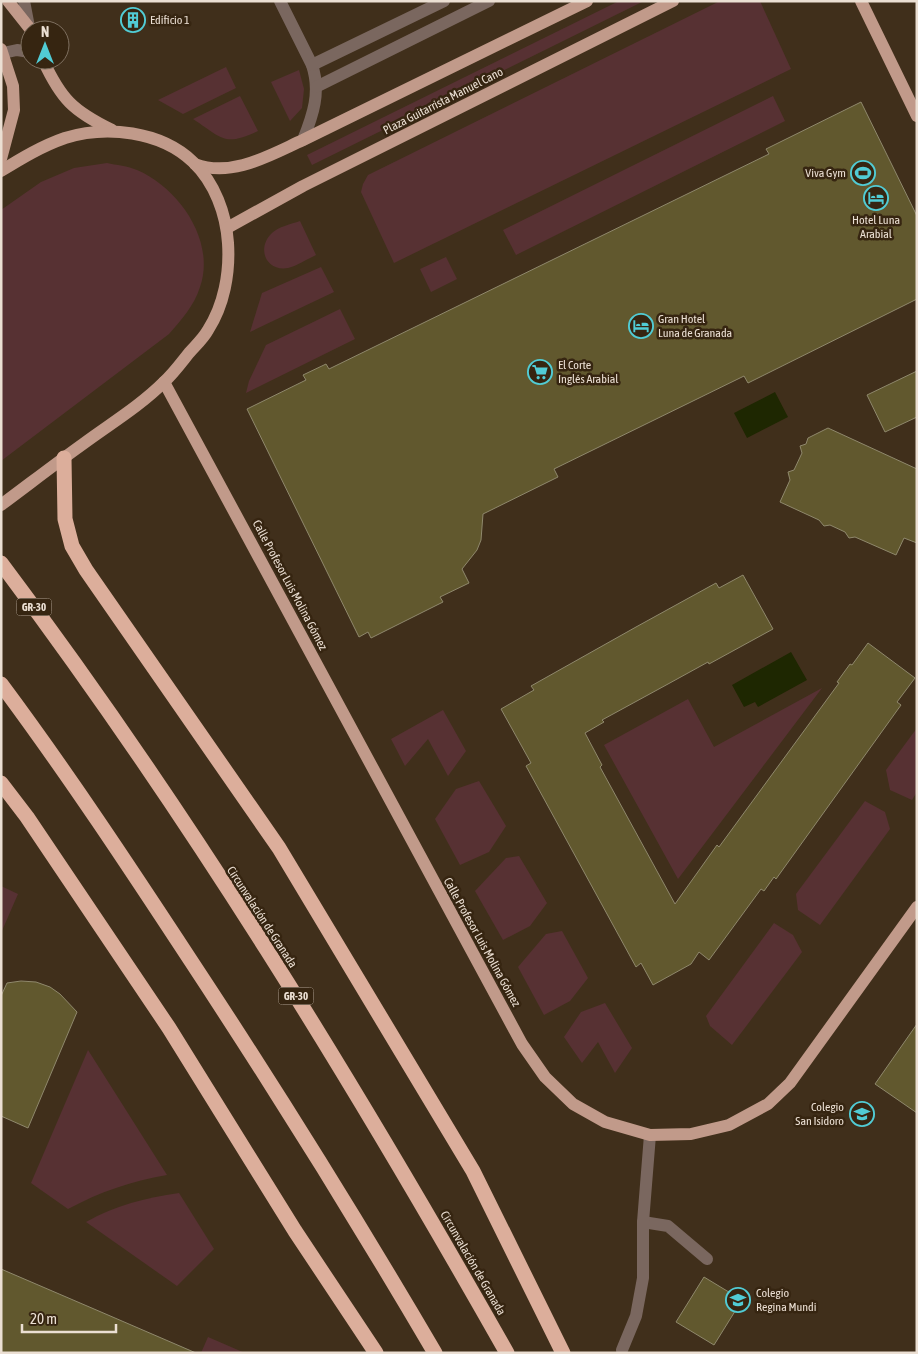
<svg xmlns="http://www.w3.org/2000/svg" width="918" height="1354" font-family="'Asap Condensed',sans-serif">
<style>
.green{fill:#573133}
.water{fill:#1e2701}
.building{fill:#61582e;stroke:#8f886c}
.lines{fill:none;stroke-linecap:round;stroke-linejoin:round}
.minor{stroke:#7a675f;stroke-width:12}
.major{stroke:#c19a8a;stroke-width:12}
.highway{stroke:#dcae9b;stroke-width:15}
.labels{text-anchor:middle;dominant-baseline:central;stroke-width:5;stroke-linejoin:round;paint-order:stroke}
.shield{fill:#362511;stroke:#b5a799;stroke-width:1}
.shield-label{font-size:11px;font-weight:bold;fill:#ebdfd3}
.poi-label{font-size:12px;fill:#ebdfd3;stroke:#362511;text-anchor:start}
.street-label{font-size:12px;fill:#ebdfd3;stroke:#362511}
</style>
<rect width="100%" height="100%" fill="#402f1b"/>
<g class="green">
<polygon points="619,1 644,1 312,165 307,155"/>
<polygon points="720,1 760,1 791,69 394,263 361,192 363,184 368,175"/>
<polygon points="226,67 236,88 183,114 158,100"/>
<polygon points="299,70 304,89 302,108 290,121 271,82"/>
<path d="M240,96L258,131C224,147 222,138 193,119Z"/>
<polygon points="773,96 785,121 516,255 503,230"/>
<path d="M107,163C116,165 128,166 137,170C179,188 216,241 200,287C194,306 181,320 169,334L1,461V210L41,182L74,168Z"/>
<path d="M300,221L316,255C307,259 297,266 288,268C266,272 256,248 272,233C278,227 291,224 300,221Z"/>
<polygon points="446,257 457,279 431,292 420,269"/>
<polygon points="321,267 334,292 250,332 262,293"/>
<polygon points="340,309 355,339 246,393 249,381 266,345"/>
<polygon points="822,688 678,879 604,745 688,699 714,747"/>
<polygon points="443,710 466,751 448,776 428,739 405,766 391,739"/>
<polygon points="917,728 917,792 912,800 890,790 886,770"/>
<polygon points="479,781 506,826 489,852 460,865 435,819 456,789"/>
<polygon points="865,801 885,812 890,829 820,925 798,910 796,894"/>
<polygon points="519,856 547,903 530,926 503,940 475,891 506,858"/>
<polygon points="1,886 18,894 1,933"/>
<polygon points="774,923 793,935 802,952 732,1045 710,1026 706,1016"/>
<polygon points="562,931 588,978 570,1001 544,1015 518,967 546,934"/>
<polygon points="605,1003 632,1048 615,1073 598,1042 582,1063 564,1037 581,1012"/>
<path d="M88,1050L167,1175C131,1181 100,1192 68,1209L31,1183Z"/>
<path d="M179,1193L214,1249L177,1286L86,1222C116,1205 145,1198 179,1193Z"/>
<polygon points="208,1337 245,1353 201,1353"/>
</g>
<g class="water">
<polygon points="775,392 788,417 747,438 734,413"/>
<polygon points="791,652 807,680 758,707 755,702 744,707 732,685"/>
</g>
<g class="building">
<polygon points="861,102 917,216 917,299 748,383 744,376 554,469 558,477 483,514 481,540 477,550 462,569 469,583 440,597 443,602 371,638 368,632 359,637 247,409 306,380 303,375 326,364 329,369 769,154 766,149"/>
<polygon points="917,371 917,417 885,432 867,395"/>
<polygon points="828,428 917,469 917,543 904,538 896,555 855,537 849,538 845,532 830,525 824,526 819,520 780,502 790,480 788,472 794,470 802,453 800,446 806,444 808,438"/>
<polygon points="743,575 773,629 709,664 708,662 668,684 602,720 604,722 585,733 602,765 600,767 675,904 717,845 719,847 839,683 837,682 850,664 852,665 868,643 915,678 897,702 901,705 776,879 774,877 764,891 761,889 709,960 699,952 691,964 653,985 641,963 636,967 526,766 531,763 501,709 534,690 531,686 636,627 716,583 719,588"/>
<polygon points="21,981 36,982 50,987 60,994 77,1012 28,1128 1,1116 1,996 7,983"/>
<polygon points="917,1024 917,1113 875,1084"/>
<polygon points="1,1269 108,1315 196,1353 1,1353"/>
<polygon points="704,1277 742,1300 714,1345 676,1322"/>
</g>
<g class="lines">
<g class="minor">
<polyline points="24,1 29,27"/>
<path d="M280,1L312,65C321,92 313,115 303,140"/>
<polyline points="3,53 17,50 30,52"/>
<polyline points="312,65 444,1"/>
<polyline points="316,87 489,1"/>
<polyline points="643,1222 668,1226 707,1259"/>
<polyline points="622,1350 636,1316 643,1278 643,1222 650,1135"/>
</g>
<g class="major">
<polyline points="8,1 31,30"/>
<polyline points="861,1 917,116"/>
<polyline points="1,49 13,86 14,110 1,159"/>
<path d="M43,60C61,99 73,111 112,130"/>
<path d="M195,164C232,178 270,155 303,140L587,1"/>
<path d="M1,171C22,158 42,146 65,138C106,125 161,131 193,162C215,183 226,214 228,243C230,273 224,305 208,330C203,339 195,346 189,353C181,363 173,374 164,382C140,406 110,424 83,444C55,464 28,485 1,505"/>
<polyline points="227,228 303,186 673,1"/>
<polyline points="164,382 522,1044 545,1077 573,1104 605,1122 650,1135 691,1134 729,1125 768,1104 790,1083 917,907"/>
</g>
<g class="highway">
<polyline points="64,458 65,519 72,546 86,570 279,848 473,1171 563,1353"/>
<path d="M1,563C189,813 353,1081 507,1353"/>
<path d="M1,684C68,774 130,868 191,961C276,1090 357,1220 435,1353"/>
<polyline points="1,783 27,817 169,1028 295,1231 376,1353"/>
</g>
</g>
<defs>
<symbol id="building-ring" viewBox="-11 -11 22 22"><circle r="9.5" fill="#362511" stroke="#51ccd5" stroke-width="1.5"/><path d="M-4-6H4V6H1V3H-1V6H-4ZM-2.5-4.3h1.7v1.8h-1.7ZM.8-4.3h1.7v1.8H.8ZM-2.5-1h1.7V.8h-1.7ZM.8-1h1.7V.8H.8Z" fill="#51ccd5"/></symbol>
<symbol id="stadium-ring" viewBox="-11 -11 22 22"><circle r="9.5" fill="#362511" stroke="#51ccd5" stroke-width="1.5"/><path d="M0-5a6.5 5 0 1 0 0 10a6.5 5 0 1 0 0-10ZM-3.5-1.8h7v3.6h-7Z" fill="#51ccd5"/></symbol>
<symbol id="hotel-ring" viewBox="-11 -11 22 22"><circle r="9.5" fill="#362511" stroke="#51ccd5" stroke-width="1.5"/><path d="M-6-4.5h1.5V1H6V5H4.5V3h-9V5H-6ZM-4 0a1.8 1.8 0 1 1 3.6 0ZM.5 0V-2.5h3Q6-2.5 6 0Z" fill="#51ccd5"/></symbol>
<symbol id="supermarket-ring" viewBox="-11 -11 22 22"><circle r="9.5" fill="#362511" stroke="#51ccd5" stroke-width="1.5"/><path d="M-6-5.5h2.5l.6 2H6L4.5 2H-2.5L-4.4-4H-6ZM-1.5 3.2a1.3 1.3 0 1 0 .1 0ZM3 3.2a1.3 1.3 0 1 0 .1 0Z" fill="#51ccd5"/></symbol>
<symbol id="school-ring" viewBox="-11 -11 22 22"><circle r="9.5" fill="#362511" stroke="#51ccd5" stroke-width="1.5"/><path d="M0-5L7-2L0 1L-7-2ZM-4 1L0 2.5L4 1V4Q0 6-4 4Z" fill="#51ccd5"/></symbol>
</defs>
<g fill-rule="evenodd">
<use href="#building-ring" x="119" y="6" width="28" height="28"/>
<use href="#stadium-ring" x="849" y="159" width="28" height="28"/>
<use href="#hotel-ring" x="862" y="184" width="28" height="28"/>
<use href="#hotel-ring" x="627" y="312" width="28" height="28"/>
<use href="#supermarket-ring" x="526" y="358" width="28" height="28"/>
<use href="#school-ring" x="848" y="1100" width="28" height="28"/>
<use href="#school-ring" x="724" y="1286" width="28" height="28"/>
</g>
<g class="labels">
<g class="shield">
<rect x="16.5" y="598.5" width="35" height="17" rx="4"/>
<rect x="278.5" y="987.5" width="35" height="17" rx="4"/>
</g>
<g class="shield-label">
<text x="34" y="607">GR-30</text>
<text x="296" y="996">GR-30</text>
</g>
<g class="poi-label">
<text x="150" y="20">Edificio 1</text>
<text x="846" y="173" text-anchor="end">Viva Gym</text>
<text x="876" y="220" text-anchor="middle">Hotel Luna<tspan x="876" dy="14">Arabial</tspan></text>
<text x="658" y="319">Gran Hotel<tspan x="658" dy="14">Luna de Granada</tspan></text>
<text x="558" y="365">El Corte<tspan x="558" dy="14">Inglés Arabial</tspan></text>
<text x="844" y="1107" text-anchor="end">Colegio<tspan x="844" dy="14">San Isidoro</tspan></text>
<text x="756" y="1293">Colegio<tspan x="756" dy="14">Regina Mundi</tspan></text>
</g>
<g class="street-label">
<text transform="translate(443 101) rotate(-27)">Plaza Guitarrista Manuel Cano</text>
<text transform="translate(290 585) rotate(62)">Calle Profesor Luis Molina Gómez</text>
<text transform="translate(262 917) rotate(57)">Circunvalación de Granada</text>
<text transform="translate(482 942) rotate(61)">Calle Profesor Luis Molina Gómez</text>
<text transform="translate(473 1263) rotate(60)">Circunvalación de Granada</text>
</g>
</g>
<rect width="918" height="1354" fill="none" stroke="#ebdfd3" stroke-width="5"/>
<g transform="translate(45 45)"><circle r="24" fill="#362511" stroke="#7e6f5f"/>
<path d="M0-4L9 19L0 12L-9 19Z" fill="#51ccd5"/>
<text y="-8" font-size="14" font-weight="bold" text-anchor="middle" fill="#ebdfd3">N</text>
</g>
<path d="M22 1324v8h94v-8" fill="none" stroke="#ebdfd3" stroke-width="2.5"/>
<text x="30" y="1324" font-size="15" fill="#ebdfd3" stroke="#362511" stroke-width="4" paint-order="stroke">20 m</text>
</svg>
